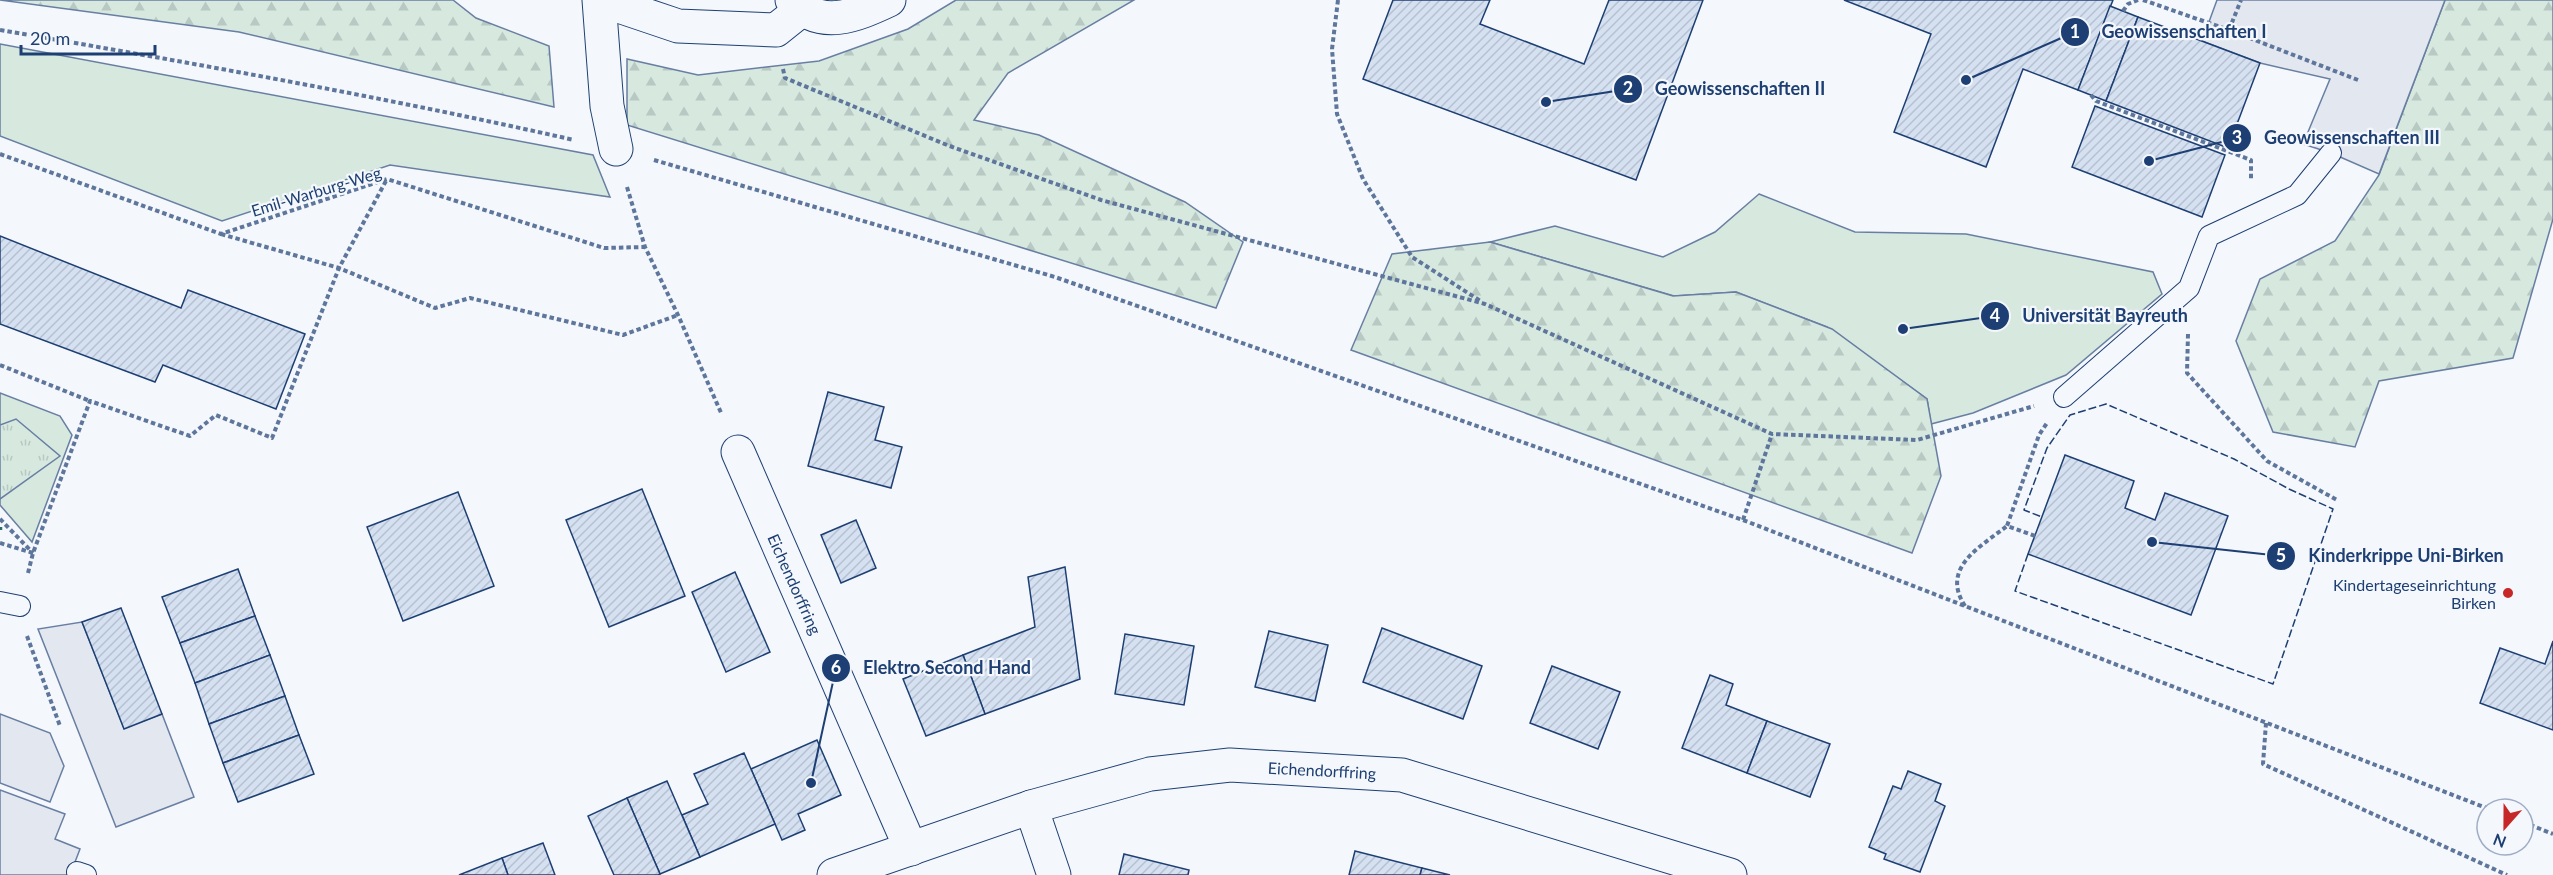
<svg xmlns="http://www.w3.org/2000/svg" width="2553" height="875" font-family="Lato,sans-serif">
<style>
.grass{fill:#d7e8df;stroke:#687fa3;stroke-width:1.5}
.forest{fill:url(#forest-firs);stroke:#687fa3;stroke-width:1.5}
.park{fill:url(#park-tufts);stroke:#687fa3;stroke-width:1.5}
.parking{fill:#e3e8f0;stroke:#687fa3;stroke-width:1.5}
.building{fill:url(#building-hatch);stroke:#1d3f73;stroke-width:1.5}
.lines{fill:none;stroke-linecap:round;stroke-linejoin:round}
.lane-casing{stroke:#1d3f73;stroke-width:22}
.street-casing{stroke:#1d3f73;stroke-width:35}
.path{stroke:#5e769c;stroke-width:4;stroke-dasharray:4.5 3;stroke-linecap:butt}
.lane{stroke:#f4f7fb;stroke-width:20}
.street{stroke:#f4f7fb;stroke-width:33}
.hedge{stroke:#2c6c60;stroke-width:4.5;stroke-dasharray:3 4.5;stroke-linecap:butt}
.fence{stroke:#1d3f73;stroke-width:1.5;stroke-dasharray:8 3;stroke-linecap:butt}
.poi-dot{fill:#c62828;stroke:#f4f7fb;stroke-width:2}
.labels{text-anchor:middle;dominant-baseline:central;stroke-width:4.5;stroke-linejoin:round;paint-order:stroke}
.street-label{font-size:16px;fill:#1d3f73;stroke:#f4f7fb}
.poi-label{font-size:16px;fill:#1d3f73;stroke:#f4f7fb;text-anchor:end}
.leader{fill:none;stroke:#1d3f73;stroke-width:2}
.callout-dot{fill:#1d3f73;stroke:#f4f7fb;stroke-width:2}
.mark-label{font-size:18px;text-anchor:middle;font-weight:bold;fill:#fff}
.callout-label{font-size:18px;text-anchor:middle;font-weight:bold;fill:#1d3f73;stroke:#f4f7fb;stroke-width:4.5;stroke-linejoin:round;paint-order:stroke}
</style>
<defs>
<pattern id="forest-firs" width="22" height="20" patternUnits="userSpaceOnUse" patternTransform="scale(1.5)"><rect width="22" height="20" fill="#d7e8df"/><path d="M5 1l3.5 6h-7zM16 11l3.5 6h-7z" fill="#b8c8c3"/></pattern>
<pattern id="park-tufts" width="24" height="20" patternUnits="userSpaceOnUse" patternTransform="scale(1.5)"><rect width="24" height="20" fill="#d7e8df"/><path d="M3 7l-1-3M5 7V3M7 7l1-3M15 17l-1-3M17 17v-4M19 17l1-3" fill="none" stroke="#b8c8c3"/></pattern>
<pattern id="building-hatch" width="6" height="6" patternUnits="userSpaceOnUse" patternTransform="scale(1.5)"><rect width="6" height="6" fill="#d5e0f0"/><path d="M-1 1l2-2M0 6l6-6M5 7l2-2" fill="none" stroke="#b6c1d1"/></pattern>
</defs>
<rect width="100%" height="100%" fill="#f4f7fb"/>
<g class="grass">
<polygon points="0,44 593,155 610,197 390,165 222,221 0,136"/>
<polygon points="1759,194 1855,232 1966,234 2153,272 2162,294 2066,375 1973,413 1931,424 1927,399 1827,327 1736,292 1674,296 1490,242 1555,226 1663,257 1715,232"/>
<polygon points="0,393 60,416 72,435 32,542 0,505"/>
</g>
<g class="forest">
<polygon points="0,0 453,0 476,18 549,46 554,107 239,32"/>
<polygon points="956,0 1134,0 1008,73 974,120 1039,135 1185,202 1243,242 1216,308 627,125 627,59 698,75 819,61 908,29"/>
<polygon points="2445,0 2553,0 2553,219 2513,358 2379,381 2355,447 2273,432 2236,341 2260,279 2335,241 2379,175"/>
<polygon points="1490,242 1673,296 1736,292 1832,329 1927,399 1941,476 1912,553 1351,350 1392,254"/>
</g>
<polygon class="park" points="16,419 60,456 0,499 0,425"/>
<g class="parking">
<polygon points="2217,0 2445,0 2379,174 2331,153 2303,144 2330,79 2260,63 2202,41"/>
<polygon points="82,622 124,728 162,714 194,797 116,827 38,629"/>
<polygon points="0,714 50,733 64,766 50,802 0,783"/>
<polygon points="0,790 65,814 55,839 80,849 70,875 0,875"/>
</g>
<g class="building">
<polygon points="1393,0 1490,0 1480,24 1584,64 1609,0 1703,0 1636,180 1363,79"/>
<polygon points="1844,0 2113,0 2078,90 2023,69 1986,167 1894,132 1931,34"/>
<polygon points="2110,6 2138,17 2106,101 2078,90"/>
<polygon points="2138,17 2260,63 2228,148 2106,101"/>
<polygon points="2095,106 2225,155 2202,217 2072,167"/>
<polygon points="0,236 181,308 188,290 305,334 276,409 163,365 155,382 0,324"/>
<polygon points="828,392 884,407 875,440 902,447 891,488 808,466"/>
<polygon points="2065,455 2134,481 2125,508 2155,520 2165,493 2228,516 2191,615 2028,554"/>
<polygon points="642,489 685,596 609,627 566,520"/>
<polygon points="458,492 494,586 403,621 367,527"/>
<polygon points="856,520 876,568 841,583 821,535"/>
<polygon points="1065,567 1080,679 985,714 963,655 1035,627 1028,577"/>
<polygon points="238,569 255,616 180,643 162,597"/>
<polygon points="735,572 770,652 726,672 692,592"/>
<polygon points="121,608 162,714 124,729 82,622"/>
<polygon points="255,616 270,655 195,683 180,643"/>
<polygon points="1382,628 1482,666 1463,719 1363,682"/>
<polygon points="1269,631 1328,645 1315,701 1255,687"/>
<polygon points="1125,634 1194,646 1184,705 1115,694"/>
<polygon points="2553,641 2553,730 2480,703 2500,648 2545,664"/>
<polygon points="270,655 285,696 209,724 195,683"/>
<polygon points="963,655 985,714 926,736 903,679"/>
<polygon points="1552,666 1620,692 1598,749 1530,723"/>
<polygon points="1710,675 1733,684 1726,705 1767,721 1747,773 1682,748"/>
<polygon points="285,696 299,735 223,763 209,724"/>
<polygon points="1767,721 1830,744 1810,797 1747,773"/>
<polygon points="299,735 314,774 238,802 223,763"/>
<polygon points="817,740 841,795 798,814 805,830 782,840 751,769"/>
<polygon points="744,753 775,824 700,857 682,815 708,804 694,774"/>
<polygon points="1908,771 1941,784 1935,801 1945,806 1920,872 1884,859 1886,854 1869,847 1893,786 1901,789"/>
<polygon points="667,781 700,857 660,874 627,798"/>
<polygon points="627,798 660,874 658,875 614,875 588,816"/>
<polygon points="543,843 555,875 508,875 502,858"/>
<polygon points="1355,851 1422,868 1420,875 1349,875"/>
<polygon points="1124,854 1189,870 1188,875 1119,875"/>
<polygon points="502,858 508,875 459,875"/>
<polygon points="1422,868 1450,875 1420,875"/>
</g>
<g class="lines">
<defs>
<g id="lane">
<polyline points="2064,397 2189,288 2209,236 2297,195 2331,153"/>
<polyline points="0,602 20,606"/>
<polyline points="77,872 86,875"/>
</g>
<g id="street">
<polyline points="599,0 607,106 616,149"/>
<polyline points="601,0 678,26 776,30 801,10"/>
<path d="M792,0C821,31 857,15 889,0"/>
<polyline points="738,452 911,849"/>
<polyline points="1031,807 1054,875"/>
<polyline points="834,875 1031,807 1150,774 1230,765 1402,775 1730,875"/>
</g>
</defs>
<use href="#lane" class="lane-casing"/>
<use href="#street" class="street-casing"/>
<g class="path">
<polyline points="1338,0 1332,49 1337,114 1363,179 1412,257 1482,302"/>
<polyline points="2143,0 2229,30 2358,80"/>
<polyline points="2123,11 2128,4 2138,0"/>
<path d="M0,30C192,63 384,97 574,140"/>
<polyline points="2229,30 2241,0"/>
<polyline points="783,69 785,78 947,145 1101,200 1485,304 1772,434 1917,440 2034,406"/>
<polyline points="2091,95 2096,101 2251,160 2251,181"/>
<polyline points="0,154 221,234 387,179 604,248 645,247"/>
<polyline points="654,160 1055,277 1743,520 2489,809"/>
<polyline points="627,187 645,247 678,315 722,415"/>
<polyline points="221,234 339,268 435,308 470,298 623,335 678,315"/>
<polyline points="2188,334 2187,373 2267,461 2337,500"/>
<polyline points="0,365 90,401"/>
<polyline points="0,519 33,553"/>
<polyline points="1743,520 1772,434"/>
<polyline points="2035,536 2007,526 2039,435 2047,423"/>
<polyline points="0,543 33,553"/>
<polyline points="28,573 33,553 90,401 190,436 216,415 272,438 339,268 387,179"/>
<path d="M1965,606C1940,568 1980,547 2007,526"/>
<polyline points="27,636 60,726"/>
<polyline points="2266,723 2263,764 2507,875"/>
<polyline points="2523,822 2553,834"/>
</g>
<use href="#lane" class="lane"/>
<use href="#street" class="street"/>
<polyline class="hedge" points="0,527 0,534"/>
<polyline class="fence" points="2028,554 2015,591 2273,684 2333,509 2289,489 2234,459 2106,404 2070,415 2047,448 2024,510 2042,517"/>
</g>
<circle class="poi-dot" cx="2508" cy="593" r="6"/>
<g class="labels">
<g class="street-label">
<text transform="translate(316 191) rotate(-17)">Emil-Warburg-Weg</text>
<text transform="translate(795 584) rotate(66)">Eichendorffring</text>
<text transform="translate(1322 770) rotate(3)">Eichendorffring</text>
</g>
<g class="poi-label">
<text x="2496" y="584">Kindertageseinrichtung<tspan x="2496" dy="18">Birken</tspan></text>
</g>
</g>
<path class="leader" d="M1966 80L2075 32M1546 102L1628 89M2149 161L2237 138M1903 329L1995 316M2152 542L2281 556M811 783L836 668"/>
<g class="callout-dot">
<circle cx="1966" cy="80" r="6"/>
<circle cx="1546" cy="102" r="6"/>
<circle cx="2149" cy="161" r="6"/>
<circle cx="1903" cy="329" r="6"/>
<circle cx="2152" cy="542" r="6"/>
<circle cx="811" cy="783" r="6"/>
<circle cx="2075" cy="32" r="15"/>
<circle cx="1628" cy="89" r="15"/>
<circle cx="2237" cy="138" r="15"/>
<circle cx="1995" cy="316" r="15"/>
<circle cx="2281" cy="556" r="15"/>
<circle cx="836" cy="668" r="15"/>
</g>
<g class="mark-label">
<text x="2075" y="38">1</text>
<text x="1628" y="95">2</text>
<text x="2237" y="144">3</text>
<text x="1995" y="322">4</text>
<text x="2281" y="562">5</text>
<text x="836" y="674">6</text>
</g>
<g class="callout-label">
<text x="2184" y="38">Geowissenschaften I</text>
<text x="1740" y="95">Geowissenschaften II</text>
<text x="2352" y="144">Geowissenschaften III</text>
<text x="2105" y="322">Universität Bayreuth</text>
<text x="2406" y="562">Kinderkrippe Uni-Birken</text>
<text x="947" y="674">Elektro Second Hand</text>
</g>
<g transform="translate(2505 827) rotate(201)"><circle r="28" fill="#f4f7fb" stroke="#9eadc5" stroke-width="1.5"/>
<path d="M0-4.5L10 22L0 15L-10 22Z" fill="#c62828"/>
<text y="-9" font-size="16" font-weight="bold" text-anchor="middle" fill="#1d3f73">N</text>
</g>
<path d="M21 45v9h134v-9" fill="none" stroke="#1d3f73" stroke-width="3"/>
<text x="30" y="45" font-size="18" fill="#1d3f73" stroke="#f4f7fb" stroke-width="4.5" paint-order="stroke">20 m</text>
</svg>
